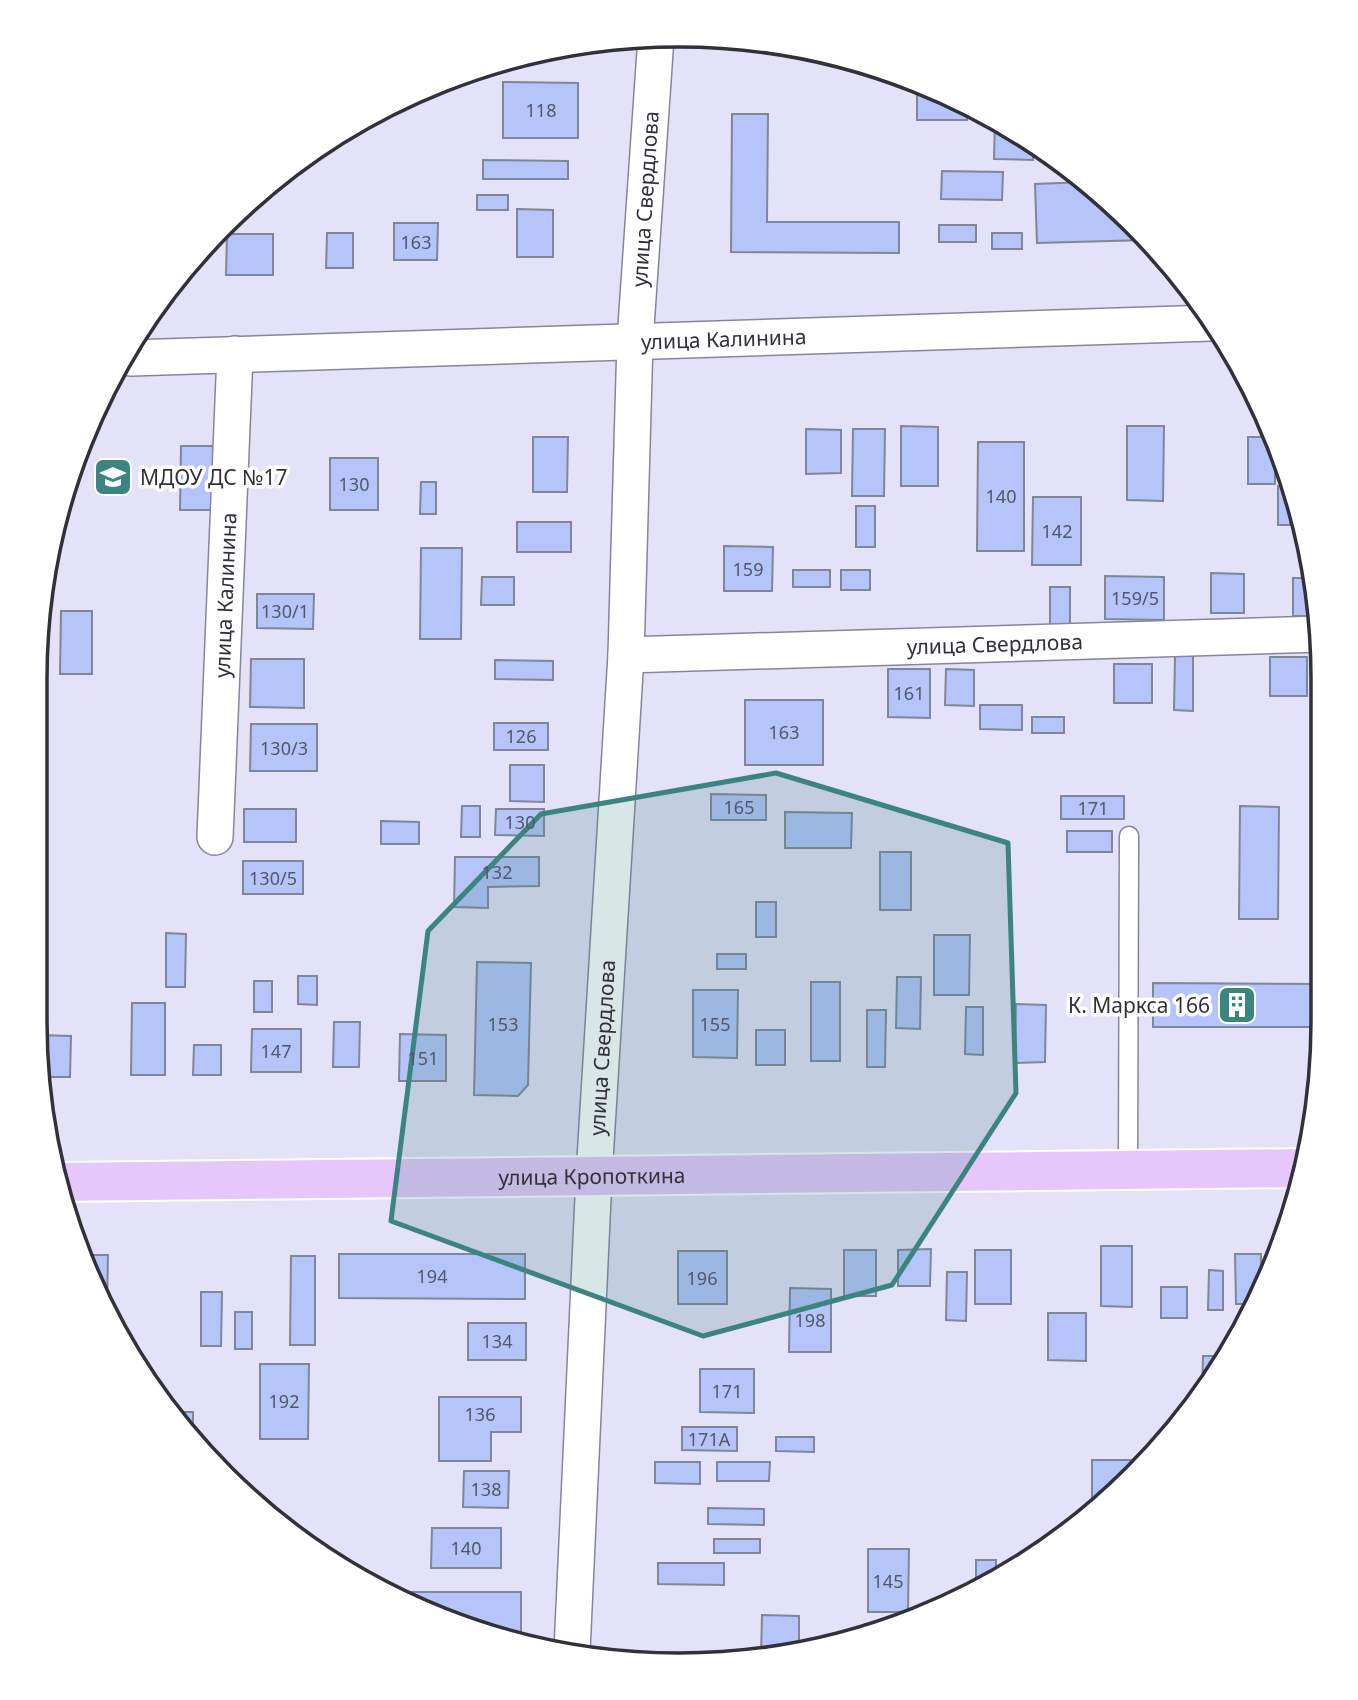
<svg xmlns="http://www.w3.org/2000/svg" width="1358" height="1700" font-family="'Noto Sans',sans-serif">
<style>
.building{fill:#b5c5f9;stroke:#7f869a;stroke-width:2}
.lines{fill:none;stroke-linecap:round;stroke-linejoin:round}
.lane-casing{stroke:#88859a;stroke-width:21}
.street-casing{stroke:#88859a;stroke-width:38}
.primary-casing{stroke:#fff;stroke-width:42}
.lane{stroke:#fff;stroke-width:18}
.street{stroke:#fff;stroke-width:35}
.primary{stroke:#e7c7fb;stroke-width:38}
.marked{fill:#3c8480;fill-opacity:0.2;stroke:#3c8480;stroke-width:5;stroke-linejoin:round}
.labels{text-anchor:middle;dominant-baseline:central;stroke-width:7;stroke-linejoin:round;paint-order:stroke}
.number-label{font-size:18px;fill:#53566a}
.street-label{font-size:21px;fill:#32313a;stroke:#fff}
.poi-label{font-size:21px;fill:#32313a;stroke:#fff;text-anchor:start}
.rim{fill:none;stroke:#32313a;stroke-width:3.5}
</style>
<rect width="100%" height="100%" fill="#e4e2f8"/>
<g class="building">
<polygon points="503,82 578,83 578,138 503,138"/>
<polygon points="917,83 967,106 967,120 917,120"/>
<polygon points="732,114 768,114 767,222 899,222 899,253 731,252"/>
<polygon points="995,118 1033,144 1033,160 994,159"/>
<polygon points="483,160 568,161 568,179 483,179"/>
<polygon points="942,171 1003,172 1002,200 941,199"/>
<polygon points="1086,182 1103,195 1146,240 1037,243 1035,184"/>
<rect x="477" y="195" width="31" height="15"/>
<polygon points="517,209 553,210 553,257 517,257"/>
<polygon points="394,223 438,223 437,260 394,260"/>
<rect x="939" y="225" width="37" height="17"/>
<polygon points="327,233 353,233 353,268 326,268"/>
<rect x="992" y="233" width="30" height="16"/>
<polygon points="227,234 273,234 273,275 226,275"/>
<polygon points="901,426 938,427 938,486 901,486"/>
<polygon points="1127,426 1164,426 1163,501 1127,500"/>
<polygon points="806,429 841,430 841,473 806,474"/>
<polygon points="853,429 885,429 884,496 852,496"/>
<polygon points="533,437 568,437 567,492 533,492"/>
<polygon points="1248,437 1273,437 1275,444 1275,484 1248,484"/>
<polygon points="978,442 1024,442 1024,551 977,551"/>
<polygon points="181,446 217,446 217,510 180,510"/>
<rect x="330" y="458" width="48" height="52"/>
<polygon points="421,482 436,482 436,514 420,514"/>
<rect x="1278" y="486" width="12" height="39"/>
<polygon points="1033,497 1081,497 1081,565 1032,565"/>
<rect x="856" y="506" width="19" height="41"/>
<rect x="517" y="522" width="54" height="30"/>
<polygon points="724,546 773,547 772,591 724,591"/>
<polygon points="421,548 462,548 461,639 420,639"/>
<rect x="793" y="570" width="37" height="17"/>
<rect x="841" y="570" width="29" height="20"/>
<polygon points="1211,573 1244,574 1244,613 1211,613"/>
<polygon points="1105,576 1164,577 1164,620 1105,619"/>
<polygon points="482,577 514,577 514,605 481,605"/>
<polygon points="1293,578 1312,578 1314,594 1314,616 1293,616"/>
<rect x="1050" y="587" width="20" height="39"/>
<polygon points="257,594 314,594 313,629 257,628"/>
<polygon points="61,611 92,611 92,674 60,674"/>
<polygon points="1175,656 1193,656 1193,711 1174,710"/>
<rect x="1270" y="657" width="37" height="39"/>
<polygon points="251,659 304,659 304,708 250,707"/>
<polygon points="495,660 553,661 553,680 495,679"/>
<rect x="1114" y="664" width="38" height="39"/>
<polygon points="888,669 930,669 930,718 888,717"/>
<polygon points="946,669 974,670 974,706 945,705"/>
<rect x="745" y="700" width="78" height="65"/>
<polygon points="980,705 1022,705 1022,730 980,729"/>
<rect x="1032" y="717" width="32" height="16"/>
<rect x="494" y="723" width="54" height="27"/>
<polygon points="251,724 317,724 317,771 250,771"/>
<polygon points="510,765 544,765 544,802 510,801"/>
<polygon points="711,794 766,795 766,820 711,820"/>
<rect x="1061" y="796" width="63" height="23"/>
<polygon points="462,806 480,806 480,837 461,837"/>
<polygon points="1240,806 1279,807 1278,919 1239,919"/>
<rect x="244" y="809" width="52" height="33"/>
<polygon points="496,809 544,809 544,836 495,835"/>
<polygon points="785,812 852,813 851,848 785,848"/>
<polygon points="381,821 419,822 419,844 381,844"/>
<rect x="1067" y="831" width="45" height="21"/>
<rect x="880" y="852" width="31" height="58"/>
<polygon points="455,857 539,857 539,886 488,887 488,908 454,907"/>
<rect x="243" y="861" width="60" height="33"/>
<rect x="756" y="902" width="20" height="35"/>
<polygon points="166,933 186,934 185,987 166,987"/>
<polygon points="934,935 970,935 969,995 934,995"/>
<rect x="35" y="944" width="10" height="55"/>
<rect x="717" y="954" width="29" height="15"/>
<polygon points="477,962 531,963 528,1085 518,1096 474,1095"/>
<polygon points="298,976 317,976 317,1005 298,1004"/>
<polygon points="897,977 921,977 920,1029 896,1028"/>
<rect x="254" y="981" width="18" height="31"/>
<rect x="811" y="982" width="29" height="79"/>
<polygon points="1153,983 1322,984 1322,1027 1153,1027"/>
<polygon points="693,990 738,990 737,1058 693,1057"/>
<polygon points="132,1003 165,1003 165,1075 131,1075"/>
<polygon points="1016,1004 1046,1005 1045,1062 1015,1063"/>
<polygon points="966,1007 983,1007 983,1055 965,1054"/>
<polygon points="867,1010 886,1010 885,1067 867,1067"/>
<polygon points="334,1022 360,1022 359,1067 333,1067"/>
<polygon points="252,1029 301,1029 301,1072 251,1072"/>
<rect x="756" y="1030" width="29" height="35"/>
<polygon points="400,1034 446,1035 446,1081 399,1081"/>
<polygon points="39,1035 71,1036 70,1077 42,1077 39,1051"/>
<polygon points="194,1045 221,1045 221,1075 193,1075"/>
<polygon points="1101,1246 1132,1246 1132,1307 1101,1306"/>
<polygon points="931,1249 930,1286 898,1286 898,1250"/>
<rect x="844" y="1250" width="32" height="46"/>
<rect x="975" y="1250" width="36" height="54"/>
<rect x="678" y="1251" width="49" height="53"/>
<polygon points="339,1254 525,1254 525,1299 339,1298"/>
<polygon points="1235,1254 1261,1254 1261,1294 1257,1304 1236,1304"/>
<polygon points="85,1255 108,1255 107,1308"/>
<polygon points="291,1256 315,1256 315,1345 290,1345"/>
<polygon points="1209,1270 1223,1271 1223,1310 1208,1310"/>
<polygon points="947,1272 967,1272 966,1321 946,1320"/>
<rect x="1161" y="1287" width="26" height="31"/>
<polygon points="790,1288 831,1289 831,1352 789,1352"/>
<polygon points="201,1292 222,1292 221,1346 201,1346"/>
<rect x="235" y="1312" width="17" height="37"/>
<polygon points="1048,1313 1086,1313 1086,1361 1048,1360"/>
<rect x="468" y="1323" width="58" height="37"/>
<polygon points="1203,1356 1225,1356 1202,1393"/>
<polygon points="260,1364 309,1364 308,1439 260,1439"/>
<polygon points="700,1369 754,1369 754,1413 700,1412"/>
<polygon points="439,1397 521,1397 521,1432 491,1432 491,1461 439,1461"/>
<polygon points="174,1412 193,1412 193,1437"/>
<polygon points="682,1427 737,1427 737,1451 682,1450"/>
<polygon points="776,1437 814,1437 814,1452 776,1451"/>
<polygon points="1092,1460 1143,1460 1143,1463 1107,1501 1092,1501"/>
<polygon points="655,1462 700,1462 700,1484 655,1483"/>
<polygon points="717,1462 770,1462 769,1481 717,1481"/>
<polygon points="464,1471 509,1471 508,1508 463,1507"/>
<polygon points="708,1508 764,1509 764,1525 708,1524"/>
<polygon points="432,1528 501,1528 501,1568 431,1568"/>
<rect x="714" y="1539" width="46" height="14"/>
<polygon points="868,1549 909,1549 908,1612 868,1612"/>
<polygon points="976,1560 996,1560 996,1577 976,1590"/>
<polygon points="658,1563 724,1563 724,1585 658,1584"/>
<polygon points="389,1592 521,1592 521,1642 510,1642"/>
<polygon points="931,1600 957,1601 931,1610"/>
<polygon points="762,1615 799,1616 799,1653 761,1657"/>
<polygon points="865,1624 889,1624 865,1632"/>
</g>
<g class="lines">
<defs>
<polyline id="lane" points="1128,1169 1129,836"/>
<g id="street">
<path id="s1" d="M131,358L1212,323"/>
<path id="s2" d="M626,655L1321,634"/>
<path id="s3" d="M215,837L235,354"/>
<path id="s4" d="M572,1651L594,1176L626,655L635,341L656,37"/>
</g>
<g id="primary">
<path id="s5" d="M56,1182L1304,1168"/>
</g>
</defs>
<use href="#lane" class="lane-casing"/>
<use href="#street" class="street-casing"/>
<use href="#primary" class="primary-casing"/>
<use href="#lane" class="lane"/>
<use href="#street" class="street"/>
<use href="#primary" class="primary"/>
</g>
<path class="marked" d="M776,773L1008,843L1016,1093L892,1285L703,1336L391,1221L428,931L541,814Z"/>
<defs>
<symbol id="school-square" viewBox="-11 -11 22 22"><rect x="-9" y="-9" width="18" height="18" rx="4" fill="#3c8480" stroke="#fff"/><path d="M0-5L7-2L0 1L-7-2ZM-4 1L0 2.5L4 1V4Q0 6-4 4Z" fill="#fff"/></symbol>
<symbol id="building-square" viewBox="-11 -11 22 22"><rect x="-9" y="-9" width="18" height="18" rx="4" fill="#3c8480" stroke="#fff"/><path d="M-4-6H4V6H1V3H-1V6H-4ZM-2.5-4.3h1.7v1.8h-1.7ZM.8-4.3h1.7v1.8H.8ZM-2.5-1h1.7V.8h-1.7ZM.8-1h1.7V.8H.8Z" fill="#fff"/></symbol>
</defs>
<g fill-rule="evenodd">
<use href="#school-square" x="91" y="455" width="44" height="44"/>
<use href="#building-square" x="1215" y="983" width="44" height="44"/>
</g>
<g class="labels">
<g class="number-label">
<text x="541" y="110">118</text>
<text x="416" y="242">163</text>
<text x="354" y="484">130</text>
<text x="1001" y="496">140</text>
<text x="1057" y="531">142</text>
<text x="748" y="569">159</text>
<text x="1135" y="598">159/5</text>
<text x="285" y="611">130/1</text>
<text x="909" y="693">161</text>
<text x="784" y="732">163</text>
<text x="521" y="736">126</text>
<text x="284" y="748">130/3</text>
<text x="739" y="807">165</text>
<text x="1093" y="808">171</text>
<text x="520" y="822">130</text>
<text x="497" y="872">132</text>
<text x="273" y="878">130/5</text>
<text x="503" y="1024">153</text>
<text x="715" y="1024">155</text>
<text x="276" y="1051">147</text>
<text x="423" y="1058">151</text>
<text x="432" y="1276">194</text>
<text x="702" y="1278">196</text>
<text x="810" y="1320">198</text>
<text x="497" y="1341">134</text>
<text x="727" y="1391">171</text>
<text x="284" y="1401">192</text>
<text x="480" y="1414">136</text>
<text x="709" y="1439">171А</text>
<text x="486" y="1489">138</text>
<text x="466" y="1548">140</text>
<text x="888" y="1581">145</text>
</g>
<g class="street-label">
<text stroke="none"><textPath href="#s4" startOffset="1454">улица Свердлова</textPath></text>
<text stroke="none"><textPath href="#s1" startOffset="593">улица Калинина</textPath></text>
<text stroke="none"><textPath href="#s3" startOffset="242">улица Калинина</textPath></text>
<text stroke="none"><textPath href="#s2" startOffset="369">улица Свердлова</textPath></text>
<text stroke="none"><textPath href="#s4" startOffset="604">улица Свердлова</textPath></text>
<text stroke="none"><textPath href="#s5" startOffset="536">улица Кропоткина</textPath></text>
</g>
<g class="poi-label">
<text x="140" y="477">МДОУ ДС №17</text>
<text x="1210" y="1005" text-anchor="end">К. Маркса 166</text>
</g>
</g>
<path d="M0 0H1358V1700H0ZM679 47H679A632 632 0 0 1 1311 679V1021A632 632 0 0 1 679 1653H679A632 632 0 0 1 47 1021V679A632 632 0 0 1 679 47Z" fill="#fff" fill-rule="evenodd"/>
<path class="rim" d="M679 47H679A632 632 0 0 1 1311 679V1021A632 632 0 0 1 679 1653H679A632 632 0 0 1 47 1021V679A632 632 0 0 1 679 47Z"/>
</svg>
